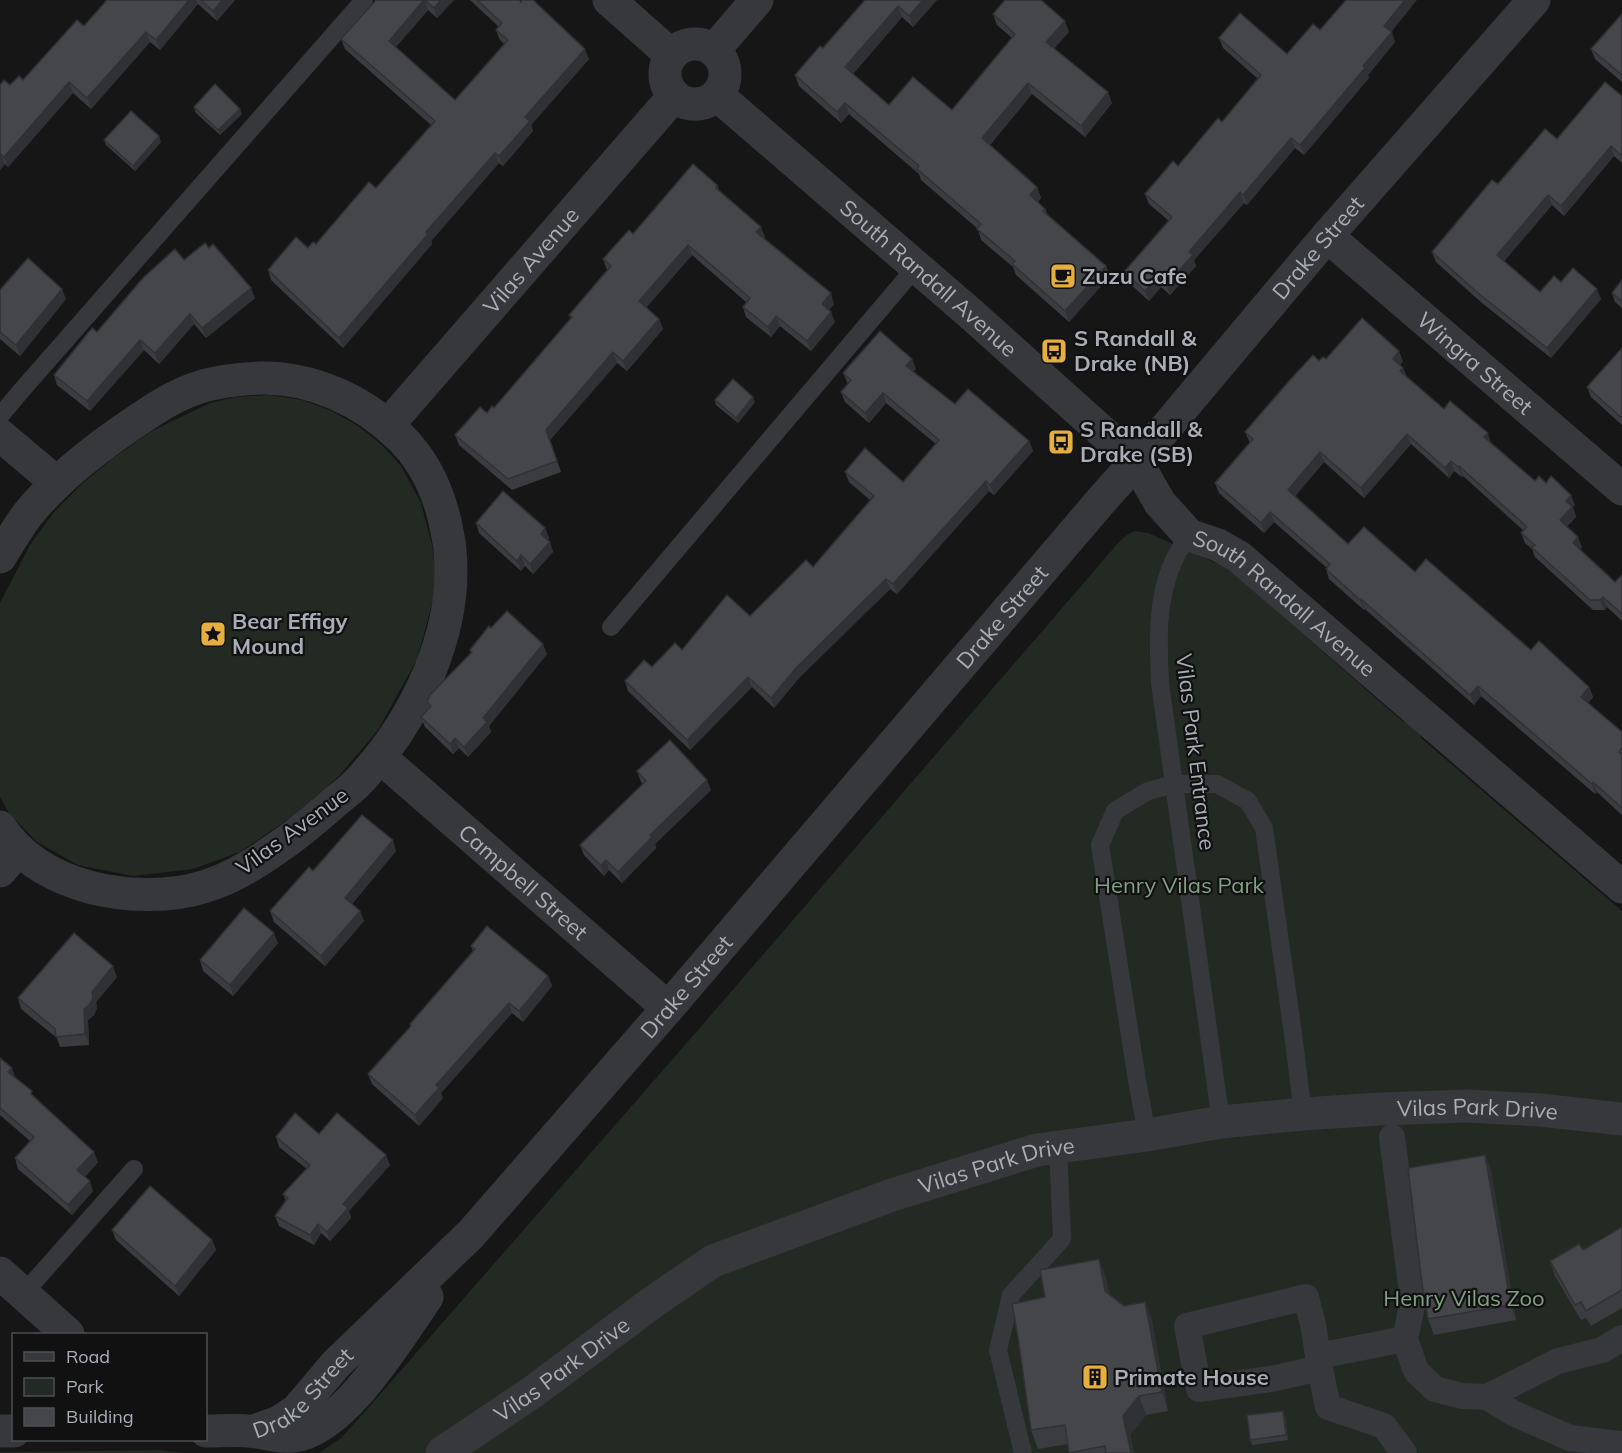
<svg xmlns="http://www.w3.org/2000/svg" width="1622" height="1453" font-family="Mulish,sans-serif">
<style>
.green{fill:#222a23}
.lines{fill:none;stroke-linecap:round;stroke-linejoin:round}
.service{stroke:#37383c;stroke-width:18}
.pedestrian{stroke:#37383c;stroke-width:26}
.minor{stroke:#37383c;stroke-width:33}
.wall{fill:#3b3c40}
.shaded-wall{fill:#303134}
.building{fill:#45464a;stroke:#303134;stroke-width:1.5}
.labels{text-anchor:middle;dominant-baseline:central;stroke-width:4.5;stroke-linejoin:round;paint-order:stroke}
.street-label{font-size:22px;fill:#a9adb6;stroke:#111112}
.poi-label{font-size:22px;font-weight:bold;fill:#a9adb6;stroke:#111112;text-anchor:start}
.park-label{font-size:22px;fill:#81a083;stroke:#111112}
</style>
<rect width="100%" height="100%" fill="#161617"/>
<g class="green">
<polygon points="268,395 302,400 332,411 358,426 382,445 401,466 421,503 432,545 437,582 427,623 417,659 378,730 339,776 294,815 240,852 193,869 133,876 78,865 37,842 9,813 0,797 0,603 30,545 55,511 82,484 113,458 152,431 210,403 236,397"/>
<path d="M1135,531L1148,533L1220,565L1232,572L1402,721C1413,724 1418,727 1421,738L1622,911V1453H319L341,1438L362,1415L705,1022L1119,542L1127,535Z"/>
<polygon points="160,1450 184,1453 0,1453 0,1452"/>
</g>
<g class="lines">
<g class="service">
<polyline points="0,416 21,391 364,0"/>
<path d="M1189,535C1184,543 1178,551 1174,560C1156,599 1158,641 1160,683L1221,1122"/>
<polyline points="611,627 916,267"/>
<polyline points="1147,1135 1137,1080 1100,845 1115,811 1148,791 1175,784 1217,784 1248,801 1264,828 1294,1041 1303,1114"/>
<polyline points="24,1293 134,1169"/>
<polyline points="1023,1453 998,1350 1011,1295 1062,1239 1058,1147"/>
</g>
<g class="pedestrian">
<polyline points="1392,1137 1413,1301 1405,1339"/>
<polygon points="1306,1297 1313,1324 1320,1368 1271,1379 1199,1389 1187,1326"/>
<polyline points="1318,1356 1405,1339 1416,1371 1435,1389 1462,1396 1487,1397 1513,1413 1570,1438 1622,1444"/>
<polyline points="1320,1368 1328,1407 1384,1426 1404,1453"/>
<polyline points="1487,1397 1558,1361 1602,1350 1622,1338"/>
</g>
<g class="minor">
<polyline points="609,0 671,55"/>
<circle cx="695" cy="74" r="30"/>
<polyline points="714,50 757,0"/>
<path id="s1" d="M717,95L971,314L1137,463L1160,503L1189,535L1218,545L1239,557L1622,887"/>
<path id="s2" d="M1327,236L1622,489"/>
<path id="s3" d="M388,425L674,96"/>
<polyline points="0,435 57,483"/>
<path d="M0,557C9,543 18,527 28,514C58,477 96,448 135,422C154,409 175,395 197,388C217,381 240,379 261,378C312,377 363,401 399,436C424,460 439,493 446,526C447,534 450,543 450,551C458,633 415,720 361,779C354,787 345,794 337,800C321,814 305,828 287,841C262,859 234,878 203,887C169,898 123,896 89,887C53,877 21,859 0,827"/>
<path id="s4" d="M380,757L668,1008"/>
<polyline points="0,871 18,850"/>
<polyline points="0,1273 68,1334"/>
<polyline points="0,1431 14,1431"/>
<path d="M206,1431C222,1431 240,1429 256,1432C268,1433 280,1438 293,1436C343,1432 400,1336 427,1297"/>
<path id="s5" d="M254,1431L279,1422L297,1410L336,1364L471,1234L668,1008L1100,502L1164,430L1327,236L1534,0"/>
<path id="s6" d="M442,1453L534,1391L653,1302L713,1261L892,1195L1037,1150L1147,1135L1221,1122L1303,1114L1381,1109L1467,1106L1540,1110L1622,1119"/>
</g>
</g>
<g class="wall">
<polygon points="107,0 235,0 217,21 198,4 160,50 150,42 91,109 73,93 8,167 5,164 0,170 0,85 10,85 23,80 84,26"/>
<polygon points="376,0 454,0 437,18 428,10 396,47 455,100 504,44 500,40 496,30 499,27 470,0 519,0 589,59 531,125 533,131 503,166 499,163 431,241 432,244 343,348 271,280 268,270 308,248 316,244 376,188 431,125 345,49 341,39"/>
<polygon points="865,0 937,0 913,27 902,17 853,74 889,105 952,110 1012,38 997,25 993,14 1069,32 1054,48 1112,103 1085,137 1032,94 990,145 1037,187 1041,198 1038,202 1045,209 1048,215 1106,266 1110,276 1069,322 1016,275 1013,267 981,240 978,229 921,180 919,174 849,114 841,123 799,86 795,75 823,48"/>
<polygon points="1622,14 1622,82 1595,59 1591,49"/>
<polygon points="1320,30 1391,32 1395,42 1368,75 1369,78 1304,155 1295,148 1247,205 1244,203 1194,260 1196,266 1170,295 1161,287 1149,301 1128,282 1124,272 1169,221 1149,204 1145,194 1178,166 1222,122 1258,79 1223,48 1219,38 1287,54"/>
<polygon points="1622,96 1622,163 1614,156 1564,216 1552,205 1504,261 1540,292 1561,282 1601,299 1551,358 1482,303 1436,262 1432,252 1498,184 1557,139"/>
<polygon points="194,107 242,114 220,135 196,113"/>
<polygon points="104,140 161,142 135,171 106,145"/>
<polygon points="717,185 720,191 765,237 764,238 834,304 829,310 835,322 811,351 780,326 771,337 746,317 743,307 746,302 692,255 646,308 659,319 663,329 627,371 617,363 550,440 561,472 512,490 459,445 455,435 494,408 571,319 569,315 607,270 603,259 633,234"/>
<polygon points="184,260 255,298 206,338 194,324 159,364 144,350 90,411 57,385 54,375"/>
<polygon points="1622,280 1622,308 1615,302 1612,293"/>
<polygon points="0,290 66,299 20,356 0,339"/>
<polygon points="1622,348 1622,425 1591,397 1587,387"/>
<polygon points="1326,359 1403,361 1400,365 1403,368 1407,377 1444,409 1491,443 1535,481 1546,483 1575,505 1573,507 1576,517 1567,526 1582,547 1580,549 1615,582 1622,575 1622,621 1607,607 1604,610 1593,610 1535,557 1532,549 1525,543 1521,533 1524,531 1463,476 1462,477 1454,471 1449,478 1411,444 1364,498 1324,462 1295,496 1348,544 1415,572 1531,650 1589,687 1593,697 1588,703 1622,732 1622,815 1597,792 1595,794 1481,696 1474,705 1365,609 1364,610 1329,579 1326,569 1327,568 1274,522 1264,533 1219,493 1215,483 1250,443 1245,432 1319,361"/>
<polygon points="916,369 913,372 955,404 1029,441 1033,451 994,495 989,491 897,594 890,589 799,678 774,708 752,687 690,750 628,691 625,681 652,667 682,650 750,616 813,567 870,500 849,482 845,472 903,482 936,444 886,403 869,423 845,402 841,392 848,384 843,373"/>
<polygon points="715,400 755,402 738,423 716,405"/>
<polygon points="476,523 545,528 549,538 548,540 550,542 553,552 533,574 525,566 521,571 479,533"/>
<polygon points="491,628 547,654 489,726 491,732 468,757 459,748 453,754 425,727 421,717 429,709 427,702 471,653 470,650"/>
<polygon points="637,771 711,790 655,844 656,848 622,883 609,870 604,876 584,855 580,845 643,784 641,782"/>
<polygon points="396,851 352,904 364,921 325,966 274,922 270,911 313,871"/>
<polygon points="278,943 233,996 203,971 200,960"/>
<polygon points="471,946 548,976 552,986 523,1022 512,1013 441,1093 443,1098 419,1126 372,1084 368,1074 411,1027 410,1024 473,951"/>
<polygon points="117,977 96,1002 97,1008 94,1015 88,1020 89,1045 60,1047 57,1038 21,1009 18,998"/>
<polygon points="0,1058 15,1078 98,1162 85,1177 93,1191 72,1215 18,1169 15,1158 30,1141 0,1115"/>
<polygon points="319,1134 390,1165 349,1211 351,1218 330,1241 321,1233 314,1245 279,1226 275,1216 286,1201 283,1194 307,1169 279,1147 276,1137"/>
<polygon points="1485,1155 1491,1171 1516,1320 1434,1335 1428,1319"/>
<polygon points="1622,1227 1622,1308 1591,1326 1586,1318 1581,1320 1555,1276 1550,1261 1583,1250"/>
<polygon points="112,1230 212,1240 216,1250 179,1296 116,1240"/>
<polygon points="1099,1259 1106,1278 1109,1294 1124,1306 1145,1302 1152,1321 1168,1411 1146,1415 1130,1435 1134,1453 1069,1453 1068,1444 1038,1449 1031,1430"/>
<polygon points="1285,1416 1288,1440 1252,1445 1250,1440"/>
</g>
<g class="shaded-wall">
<polygon points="189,0 196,0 198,4 160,50 156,40"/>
<polygon points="222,0 235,0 217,21 213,11"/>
<polygon points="425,0 428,10 392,51 389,41"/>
<polygon points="441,0 454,0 437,18 434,8"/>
<polygon points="923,0 937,0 913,27 909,16"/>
<polygon points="1405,0 1417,0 1388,36 1384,26"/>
<polygon points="898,6 902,17 849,78 845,67"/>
<polygon points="1065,21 1069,32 1050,53 1046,42"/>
<polygon points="146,32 150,42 91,109 87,98"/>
<polygon points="1392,32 1395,42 1368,75 1369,78 1304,155 1300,145 1363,66"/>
<polygon points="585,49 589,59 531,125 533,131 503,166 499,156 525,117"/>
<polygon points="69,82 73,93 8,167 4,157"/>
<polygon points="1028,83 1032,94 986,149 982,138"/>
<polygon points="1108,92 1112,103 1085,137 1081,126"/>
<polygon points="845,103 849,114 841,123 837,112"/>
<polygon points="240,109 242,114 220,135 218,130"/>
<polygon points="159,136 161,142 135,171 133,166"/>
<polygon points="1291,138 1295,148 1247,205 1243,195"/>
<polygon points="1611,146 1614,156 1564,216 1561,206"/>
<polygon points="495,153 499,163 431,241 432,244 343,348 339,338 426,232"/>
<polygon points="1,154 5,164 0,170 0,155"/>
<polygon points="1037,187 1041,198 1034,206 1030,195"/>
<polygon points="1240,192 1244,203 1194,260 1196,266 1170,295 1166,285 1189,252"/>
<polygon points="1548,195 1552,205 1501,265 1497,255"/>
<polygon points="761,227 765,237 760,243 756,232"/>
<polygon points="688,245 692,255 642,312 639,301"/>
<polygon points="1106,266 1110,276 1069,322 1065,311"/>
<polygon points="1157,277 1161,287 1149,301 1145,291"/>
<polygon points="251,288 255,298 206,338 202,328"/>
<polygon points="62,289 66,299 20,356 16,345"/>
<polygon points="1597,289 1601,299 1551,358 1547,348"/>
<polygon points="831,293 834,304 826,314 822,304"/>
<polygon points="831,312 835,322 811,351 807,341"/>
<polygon points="190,314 194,324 159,364 155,353"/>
<polygon points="776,316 780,326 771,337 768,327"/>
<polygon points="659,319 663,329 627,371 623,361"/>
<polygon points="140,340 144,350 90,411 87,401"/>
<polygon points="1399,351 1403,361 1396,369 1393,359"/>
<polygon points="613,352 617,363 550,440 546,430"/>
<polygon points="912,359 916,369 910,376 906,366"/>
<polygon points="1403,368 1407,378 1400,371"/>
<polygon points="883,393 886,403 869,423 865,413"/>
<polygon points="753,397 755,402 738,423 736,418"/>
<polygon points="1488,433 1491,443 1484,437"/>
<polygon points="1407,434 1411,444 1364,498 1361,488"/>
<polygon points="1029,441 1033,451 994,495 990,485"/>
<polygon points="1320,452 1324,462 1292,500 1288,490"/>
<polygon points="1451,461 1454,471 1449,478 1445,468"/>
<polygon points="1459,466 1463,476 1462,477 1458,467"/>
<polygon points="986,481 989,491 897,594 893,584"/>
<polygon points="1571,495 1575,505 1573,507 1576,517 1564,530 1560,520 1566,501"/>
<polygon points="1270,512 1274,522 1264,533 1261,523"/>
<polygon points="545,528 549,538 544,544 541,534"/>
<polygon points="1578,537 1582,547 1577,553 1573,543"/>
<polygon points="550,542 553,552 533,574 530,564"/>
<polygon points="521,555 525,566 521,571 517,561"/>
<polygon points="886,579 890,589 799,678 774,708 771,698 796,668"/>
<polygon points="1603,597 1607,607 1604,610 1600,600"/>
<polygon points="1361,599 1365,609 1364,610 1360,600"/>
<polygon points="543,644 547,654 489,726 491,732 468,757 464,747 483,718"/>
<polygon points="748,677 752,687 690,750 687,740"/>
<polygon points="1478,686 1481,696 1474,705 1470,695"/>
<polygon points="1589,687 1593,697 1585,707 1581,697"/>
<polygon points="455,738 459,748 453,754 450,744"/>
<polygon points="707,780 711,790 655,844 656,848 622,883 618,872 650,835"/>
<polygon points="1593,782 1597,792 1595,794 1592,784"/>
<polygon points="393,840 396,851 348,908 345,898"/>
<polygon points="606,860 609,870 604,876 601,866"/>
<polygon points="360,911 364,921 325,966 321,956"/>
<polygon points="274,933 278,943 233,996 230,985"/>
<polygon points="113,966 117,977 96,1002 97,1008 94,1015 88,1020 89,1045 85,1034 84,1009 92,992"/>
<polygon points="548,976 552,986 523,1022 519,1011"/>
<polygon points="509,1003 512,1013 441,1093 443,1098 419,1126 415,1115 436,1085"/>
<polygon points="12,1068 16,1079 8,1072"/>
<polygon points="94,1152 98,1162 81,1181 77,1170"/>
<polygon points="386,1155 390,1165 349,1211 351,1218 330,1241 327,1232 343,1204"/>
<polygon points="1485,1155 1491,1171 1516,1320 1511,1305"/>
<polygon points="90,1181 93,1191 72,1215 68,1205"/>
<polygon points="318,1224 321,1233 314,1245 310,1235"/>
<polygon points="212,1240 216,1250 179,1296 175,1286"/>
<polygon points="1099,1259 1106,1278 1112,1310 1105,1291"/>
<polygon points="1145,1302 1152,1321 1168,1411 1162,1392"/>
<polygon points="1139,1396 1146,1415 1130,1435 1134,1453 1131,1453 1123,1416"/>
<polygon points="1283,1411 1285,1416 1288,1440 1286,1435"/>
</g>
<g class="building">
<polygon points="107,0 189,0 156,40 146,32 87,98 69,82 4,157 1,154 0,155 0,85 4,80 10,85 19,76 23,80 77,20 84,26"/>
<polygon points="201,0 222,0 213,11"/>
<polygon points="376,0 424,0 389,41 455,100 508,40 496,30 502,23 477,0 519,0 521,2 522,0 533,0 585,49 525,117 530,121 499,156 495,153 426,232 428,234 339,338 268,270 296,237 308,248 313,242 316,244 369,182 376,188 435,121 341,39"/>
<polygon points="425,0 441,0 434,8"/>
<polygon points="865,0 923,0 909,16 898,6 845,67 889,105 913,77 952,110 1015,34 993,14 1005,0 1041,0 1065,21 1046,42 1108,92 1081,126 1028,83 982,138 1037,187 1030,195 1045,209 1043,211 1106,266 1065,311 1012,264 1015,261 977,229 981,224 917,169 919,166 845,103 837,112 795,75 820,46 823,48"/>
<polygon points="1346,0 1405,0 1384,26 1392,32 1363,66 1365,68 1300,145 1291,138 1243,195 1240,192 1189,252 1193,255 1166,285 1157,277 1145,291 1124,272 1172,217 1145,194 1173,161 1178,166 1218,118 1222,122 1261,75 1219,38 1240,13 1287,54 1313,24 1320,30"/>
<polygon points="1622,14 1622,75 1591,49"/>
<polygon points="1605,82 1622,96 1622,156 1611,146 1561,206 1548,195 1497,255 1540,292 1554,276 1561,282 1573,268 1597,289 1547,348 1478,293 1432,252 1492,180 1498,184 1545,129 1557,139"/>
<polygon points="215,84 240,109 218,130 194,107"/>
<polygon points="131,111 159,136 133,166 104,140"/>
<polygon points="693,164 717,185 716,188 761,227 756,232 831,293 822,304 831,312 807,341 776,316 768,327 743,307 750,298 688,245 639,301 659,319 623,361 613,352 546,430 557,461 508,479 455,435 480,407 487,413 492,406 494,408 572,317 569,315 611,266 603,259 629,230 633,234"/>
<polygon points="205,243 209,248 213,244 251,288 202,328 190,314 155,353 140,340 87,401 54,375 92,328 97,332 143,278 175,249 184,260"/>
<polygon points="28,258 62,289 16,345 0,332 0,290"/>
<polygon points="1622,280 1622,301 1612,293"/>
<polygon points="1362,318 1399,351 1393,359 1403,368 1400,371 1444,409 1450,401 1488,433 1484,437 1535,481 1539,476 1546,483 1551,476 1571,495 1566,501 1572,507 1560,520 1578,537 1573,543 1615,582 1622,575 1622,614 1603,597 1600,600 1590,600 1531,547 1535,545 1521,533 1527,527 1459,466 1458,467 1451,461 1445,468 1407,434 1361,488 1320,452 1288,490 1348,544 1364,527 1415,572 1426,559 1531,650 1539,641 1589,687 1581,697 1622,732 1622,748 1619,752 1622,755 1622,808 1593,782 1592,784 1478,686 1470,695 1361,599 1360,600 1326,569 1330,564 1270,512 1261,523 1215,483 1253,439 1245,432 1289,381 1313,355 1319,361 1323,357 1326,359"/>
<polygon points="880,331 912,359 906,366 955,404 968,389 1029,441 990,485 986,481 893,584 886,579 796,668 771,698 748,677 687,740 625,681 644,660 652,667 675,643 682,650 727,595 750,616 806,560 813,567 874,496 845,472 865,448 903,482 939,440 883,393 865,413 841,392 851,380 843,373"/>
<polygon points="1622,348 1622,418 1587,387"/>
<polygon points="733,379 753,397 736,418 715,400"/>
<polygon points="503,491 545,528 541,534 550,542 530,564 521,555 517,561 476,523"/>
<polygon points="507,611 543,644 483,718 487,722 464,747 455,738 450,744 421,717 431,706 427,702 430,695 472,652 470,650 489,626 491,628"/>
<polygon points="670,740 707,780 650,835 652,837 618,872 606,860 601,866 580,845 646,781 637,771"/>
<polygon points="362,815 393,840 345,898 360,911 321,956 270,911 309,867 313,871"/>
<polygon points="244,908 274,933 230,985 200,960"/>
<polygon points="487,926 548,976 519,1011 509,1003 436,1085 439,1088 415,1115 368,1074 411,1026 410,1024 475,949 471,946"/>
<polygon points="74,933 113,966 92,992 93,998 90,1004 84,1009 85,1034 56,1037 55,1029 18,998"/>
<polygon points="0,1058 12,1068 8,1072 32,1091 31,1094 94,1152 77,1170 90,1181 68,1205 15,1158 34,1137 0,1108"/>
<polygon points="295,1113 319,1134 337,1113 386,1155 343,1204 348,1208 327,1232 318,1224 310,1235 275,1216 288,1198 283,1194 310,1165 276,1137"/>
<polygon points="1485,1155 1511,1305 1428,1319 1422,1284 1408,1168"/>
<polygon points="150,1186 212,1240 175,1286 112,1230"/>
<polygon points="1622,1227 1622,1290 1586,1311 1581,1302 1575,1305 1550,1261 1579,1244 1583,1250"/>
<polygon points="1099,1259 1105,1291 1124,1306 1145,1302 1162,1392 1139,1396 1123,1416 1131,1453 1106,1453 1105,1446 1069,1453 1065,1425 1031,1430 1018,1337 1012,1304 1045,1297 1040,1270"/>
<polygon points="1283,1411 1286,1435 1250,1440 1247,1415"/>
</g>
<defs>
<symbol id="cafe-square" viewBox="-11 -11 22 22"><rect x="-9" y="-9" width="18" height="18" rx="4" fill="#e4ae41" stroke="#111112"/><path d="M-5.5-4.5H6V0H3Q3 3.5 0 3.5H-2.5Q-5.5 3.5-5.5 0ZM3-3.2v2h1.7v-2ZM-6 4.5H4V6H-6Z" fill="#111"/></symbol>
<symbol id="bus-square" viewBox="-11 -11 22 22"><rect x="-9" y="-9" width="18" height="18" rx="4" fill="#e4ae41" stroke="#111112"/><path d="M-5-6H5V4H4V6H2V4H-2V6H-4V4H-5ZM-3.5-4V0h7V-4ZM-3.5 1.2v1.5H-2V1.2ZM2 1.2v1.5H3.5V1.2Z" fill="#111"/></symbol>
<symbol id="sight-square" viewBox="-11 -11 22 22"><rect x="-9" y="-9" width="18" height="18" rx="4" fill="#e4ae41" stroke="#111112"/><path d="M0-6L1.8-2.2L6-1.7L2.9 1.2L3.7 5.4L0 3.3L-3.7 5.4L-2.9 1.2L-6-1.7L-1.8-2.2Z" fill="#111"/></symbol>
<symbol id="building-square" viewBox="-11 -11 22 22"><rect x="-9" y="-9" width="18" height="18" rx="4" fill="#e4ae41" stroke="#111112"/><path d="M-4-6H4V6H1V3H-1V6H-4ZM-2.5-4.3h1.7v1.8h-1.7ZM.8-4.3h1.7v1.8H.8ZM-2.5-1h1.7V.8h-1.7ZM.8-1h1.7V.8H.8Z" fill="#111"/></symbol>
</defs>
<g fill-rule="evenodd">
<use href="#cafe-square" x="1048" y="261" width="30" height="30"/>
<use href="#bus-square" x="1039" y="336" width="30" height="30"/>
<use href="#bus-square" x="1046" y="427" width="30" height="30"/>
<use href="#sight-square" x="198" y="619" width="30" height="30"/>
<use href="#building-square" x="1080" y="1362" width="30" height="30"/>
</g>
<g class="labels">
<g class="street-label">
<text stroke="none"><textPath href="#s5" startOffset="1596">Drake Street</textPath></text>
<text stroke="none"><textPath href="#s3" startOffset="218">Vilas Avenue</textPath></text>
<text stroke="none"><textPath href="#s1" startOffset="280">South Randall Avenue</textPath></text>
<text stroke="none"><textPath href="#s2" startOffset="195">Wingra Street</textPath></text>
<text stroke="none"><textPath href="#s1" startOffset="766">South Randall Avenue</textPath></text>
<text stroke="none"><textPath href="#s5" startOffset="1110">Drake Street</textPath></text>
<text transform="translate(1196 752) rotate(83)">Vilas Park Entrance</text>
<text transform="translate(292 831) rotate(-36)">Vilas Avenue</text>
<text stroke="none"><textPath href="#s4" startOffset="190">Campbell Street</textPath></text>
<text stroke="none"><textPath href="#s5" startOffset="624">Drake Street</textPath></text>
<text stroke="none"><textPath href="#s6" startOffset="1118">Vilas Park Drive</textPath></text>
<text stroke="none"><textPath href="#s6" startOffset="632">Vilas Park Drive</textPath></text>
<text stroke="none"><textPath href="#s6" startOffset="146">Vilas Park Drive</textPath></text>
<text stroke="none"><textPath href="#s5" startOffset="63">Drake Street</textPath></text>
</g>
<g class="poi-label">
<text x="1082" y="276">Zuzu Cafe</text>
<text x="1074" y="338">S Randall &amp;<tspan x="1074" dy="25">Drake (NB)</tspan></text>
<text x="1080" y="429">S Randall &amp;<tspan x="1080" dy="25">Drake (SB)</tspan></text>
<text x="232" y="621">Bear Effigy<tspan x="232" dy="25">Mound</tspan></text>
<text x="1114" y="1377">Primate House</text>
</g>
<g class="park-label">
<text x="1179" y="885">Henry Vilas Park</text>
<text x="1464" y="1298">Henry Vilas Zoo</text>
</g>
</g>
<rect x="12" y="1333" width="195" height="108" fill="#111112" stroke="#4e4f54" stroke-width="1.5"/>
<rect x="24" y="1352" width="30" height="9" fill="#37383c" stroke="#4e4f54" stroke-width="1.5"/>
<text x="66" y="1363" font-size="18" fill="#a9adb6">Road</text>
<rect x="24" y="1378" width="30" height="18" fill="#222a23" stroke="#4e4f54" stroke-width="1.5"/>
<text x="66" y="1393" font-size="18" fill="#a9adb6">Park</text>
<rect x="24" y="1408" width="30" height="18" fill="#45464a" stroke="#4e4f54" stroke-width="1.5"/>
<text x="66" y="1423" font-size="18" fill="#a9adb6">Building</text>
</svg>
